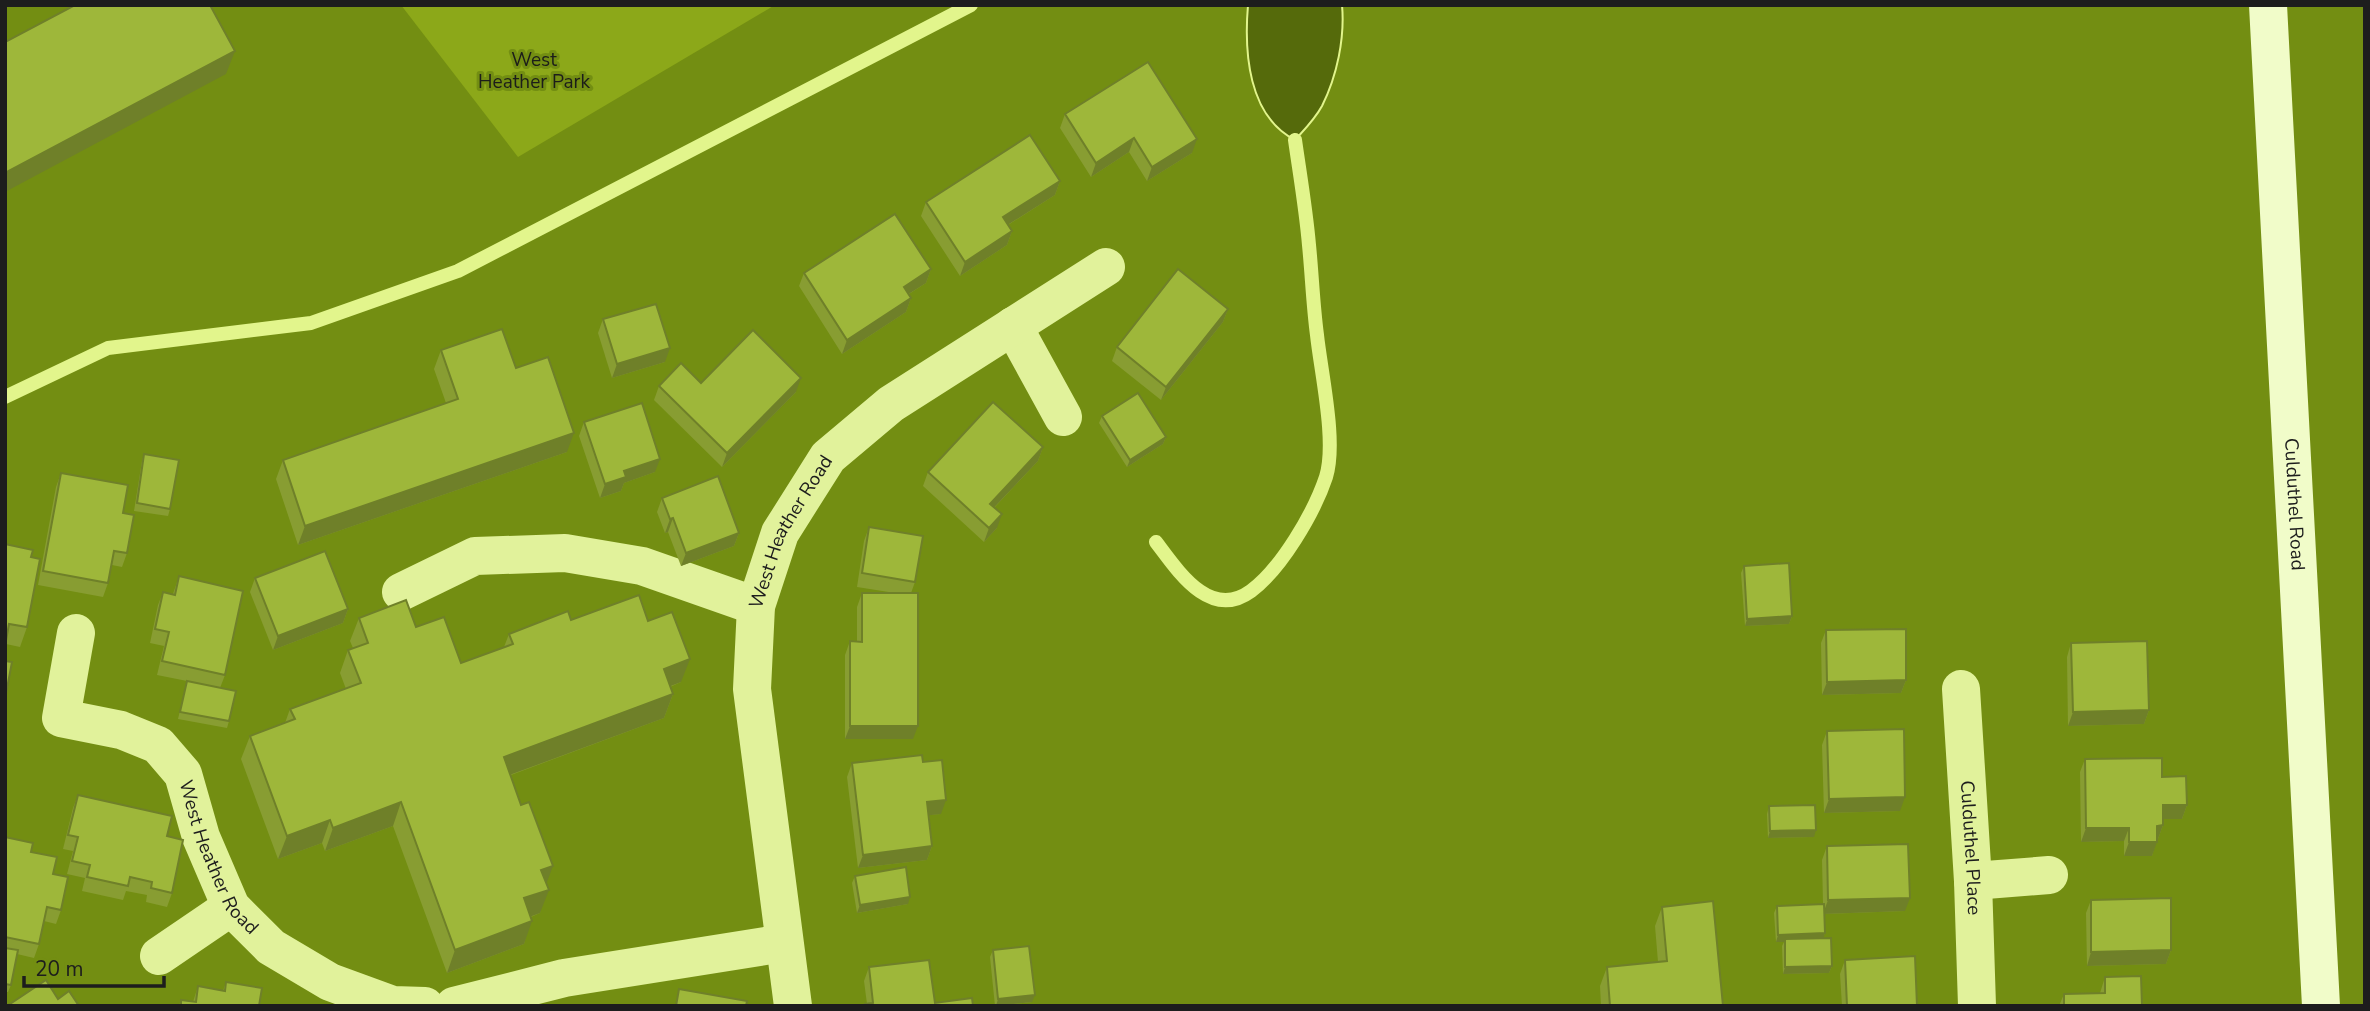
<svg xmlns="http://www.w3.org/2000/svg" width="2370" height="1011" font-family="'Nunito Sans',sans-serif">
<style>
.green{fill:#8ca819}
.water{fill:#556a0b;stroke:#e2f58c;stroke-width:2}
.lines{fill:none;stroke-linecap:round;stroke-linejoin:round}
.stream{stroke:#e2f58c;stroke-width:14}
.street{stroke:#e1f29b;stroke-width:38}
.secondary{stroke:#f1fcc9;stroke-width:38}
.wall{fill:#889d32}
.shaded-wall{fill:#6f8029}
.building{fill:#9eb73a;stroke:#6f8029;stroke-width:2}
.labels{text-anchor:middle;dominant-baseline:central;stroke-width:6;stroke-linejoin:round;paint-order:stroke}
.park-label{font-size:19px;fill:#1c1d1a;stroke:#738e12}
.street-label{font-size:19px;fill:#1d1d1d;stroke:#738e12}
</style>
<rect width="100%" height="100%" fill="#738e12"/>
<polygon class="green" points="401,5 775,5 518,157"/>
<path class="water" d="M1248,5H1342C1345,38 1337,76 1322,106C1315,119 1305,129 1295,140C1248,116 1244,52 1248,5Z"/>
<g class="lines">
<g class="stream">
<polyline points="5,397 108,348 311,323 458,271 971,5"/>
<path d="M1156,542C1178,571 1210,621 1251,591C1281,569 1314,513 1326,477C1337,442 1321,373 1317,335C1313,305 1312,275 1309,245C1306,210 1300,175 1295,140"/>
</g>
<g class="street">
<polyline points="1013,326 1063,417"/>
<polyline points="401,592 475,556 565,553 642,566 756,606"/>
<path id="s1" d="M76,633L61,718L121,730L158,745L183,774L201,837L231,907L271,947L330,982L393,1005L425,1006"/>
<path id="s2" d="M1961,689L1973,881L1977,1006"/>
<polyline points="1973,881 2049,875"/>
<polyline points="159,956 231,907"/>
<polyline points="454,1006 564,978 784,943"/>
<path id="s3" d="M793,1006L752,689L756,606L780,533L828,457L891,404L1106,267"/>
</g>
<path class="secondary" id="s4" d="M2268,5L2321,1006"/>
</g>
<g class="wall">
<polygon points="1065,114 1192,153 1147,181 1129,152 1091,177 1060,128"/>
<polygon points="1060,181 1055,195 1008,225 1012,231 1007,245 960,276 921,216 926,202"/>
<polygon points="931,269 926,283 909,294 911,298 906,312 842,354 799,286 804,273"/>
<polygon points="1228,309 1223,322 1161,400 1112,361 1117,347"/>
<polygon points="603,319 665,362 612,378 598,333"/>
<polygon points="441,350 516,368 567,452 298,545 276,479 283,460 446,403 434,369"/>
<polygon points="659,386 796,392 722,467 654,400"/>
<polygon points="1102,416 1166,437 1163,444 1127,467 1099,423"/>
<polygon points="584,422 655,472 624,483 621,491 600,498 579,436"/>
<polygon points="1043,447 1038,461 994,508 997,528 984,542 923,486 928,472"/>
<polygon points="144,454 170,509 168,516 134,511 142,461"/>
<polygon points="61,473 123,513 127,553 122,567 112,565 108,583 103,597 38,585 56,487"/>
<polygon points="662,498 739,533 734,546 681,566 668,532 665,533 657,512"/>
<polygon points="869,527 915,582 911,593 913,739 845,739 845,655 850,641 857,642 857,607 862,593 895,593 857,587 864,541"/>
<polygon points="5,544 31,557 27,627 20,647 6,644"/>
<polygon points="1744,566 1792,616 1789,624 1745,626 1741,573"/>
<polygon points="179,576 225,675 220,688 229,721 227,728 178,719 187,681 157,675 164,646 150,643 158,605 163,592 173,594"/>
<polygon points="255,578 348,609 343,623 273,650 250,592"/>
<polygon points="359,618 416,627 461,663 504,647 509,634 571,620 648,621 681,682 670,687 673,694 664,718 511,775 546,883 540,913 531,917 524,944 447,973 393,826 325,851 322,843 278,859 241,759 250,736 285,723 290,709 346,689 340,673 348,650 353,648 350,641"/>
<polygon points="1826,630 1906,680 1901,693 1822,695 1821,643"/>
<polygon points="2071,643 2149,710 2144,724 2068,726 2067,657"/>
<polygon points="1827,731 1900,811 1824,813 1822,745"/>
<polygon points="2085,759 2162,777 2187,805 2182,819 2163,819 2163,825 2158,839 2157,839 2152,856 2124,856 2124,841 2081,842 2080,772"/>
<polygon points="923,762 941,814 929,815 932,846 927,860 858,868 847,777 852,763"/>
<polygon points="78,795 167,836 172,893 167,907 146,902 147,895 126,891 123,900 82,891 85,878 67,874 73,851 63,849 73,808"/>
<polygon points="1769,806 1814,837 1768,838 1767,814"/>
<polygon points="5,837 31,852 53,874 61,910 56,924 44,921 39,944 34,958 17,954 11,985 8,992 5,992"/>
<polygon points="1827,846 1905,911 1825,914 1825,933 1823,938 1832,966 1829,973 1783,974 1782,946 1784,942 1776,942 1774,913 1777,906 1823,904 1822,860"/>
<polygon points="855,876 908,904 857,913 852,883"/>
<polygon points="2091,900 2171,950 2166,964 2087,966 2086,913"/>
<polygon points="1662,907 1723,1006 1601,1006 1600,986 1607,967 1658,962 1655,926"/>
<polygon points="993,950 1032,1002 995,1006 990,957"/>
<polygon points="1845,960 1917,1006 1842,1006 1840,974"/>
<polygon points="869,967 935,1003 973,1006 864,1006 865,1004 867,1004 864,981"/>
<polygon points="2105,977 2142,1006 2059,1006 2064,994 2100,993"/>
<polygon points="226,982 259,1006 179,1006 181,1000 193,1002 198,986 223,991"/>
</g>
<g class="shaded-wall">
<polygon points="235,51 226,74 5,192 5,173"/>
<polygon points="1134,138 1129,152 1091,177 1096,163"/>
<polygon points="1197,139 1192,153 1147,181 1152,167"/>
<polygon points="1060,181 1055,195 998,231 1003,217"/>
<polygon points="1012,231 1007,245 960,276 965,262"/>
<polygon points="931,269 926,283 899,300 904,287"/>
<polygon points="911,298 906,312 842,354 847,340"/>
<polygon points="1228,309 1223,322 1161,400 1166,387"/>
<polygon points="670,348 665,362 612,378 617,364"/>
<polygon points="801,378 796,392 722,467 727,453"/>
<polygon points="574,433 567,452 298,545 305,526"/>
<polygon points="1166,437 1163,444 1127,467 1130,460"/>
<polygon points="1043,447 1038,461 985,517 990,504"/>
<polygon points="660,459 655,472 624,483 621,491 600,498 605,484 624,471"/>
<polygon points="1002,514 997,528 984,542 989,528"/>
<polygon points="673,518 668,532 665,533 670,519"/>
<polygon points="739,533 734,546 681,566 686,553"/>
<polygon points="348,609 343,623 273,650 278,636"/>
<polygon points="1792,616 1789,624 1745,626 1747,619"/>
<polygon points="690,659 681,682 655,692 664,669"/>
<polygon points="1906,680 1901,693 1822,695 1827,682"/>
<polygon points="673,694 664,718 496,780 504,757"/>
<polygon points="2149,710 2144,724 2068,726 2073,712"/>
<polygon points="850,726 918,726 913,739 845,739"/>
<polygon points="1905,797 1900,811 1824,813 1829,799"/>
<polygon points="946,800 941,814 922,816 927,802"/>
<polygon points="401,802 393,826 325,851 333,828"/>
<polygon points="2163,805 2187,805 2182,819 2158,819"/>
<polygon points="330,820 322,843 278,859 287,836"/>
<polygon points="2163,825 2158,839 2152,840 2157,826"/>
<polygon points="2086,828 2129,828 2124,841 2081,842"/>
<polygon points="1816,830 1814,837 1768,838 1770,831"/>
<polygon points="2129,842 2157,842 2152,856 2124,856"/>
<polygon points="932,846 927,860 858,868 863,855"/>
<polygon points="553,866 544,890 541,870"/>
<polygon points="549,890 540,913 516,922 524,898"/>
<polygon points="910,897 908,904 857,913 860,905"/>
<polygon points="1910,898 1905,911 1823,914 1828,900"/>
<polygon points="532,921 524,944 447,973 455,950"/>
<polygon points="1825,933 1823,940 1785,939 1784,942 1776,942 1778,935"/>
<polygon points="2171,950 2166,964 2087,966 2091,952"/>
<polygon points="1832,966 1829,973 1783,974 1785,967"/>
<polygon points="1035,995 1032,1002 996,1006 998,999"/>
</g>
<g class="building">
<polygon points="75,5 210,5 235,51 5,173 5,42"/>
<polygon points="1148,62 1197,139 1152,167 1134,138 1096,163 1065,114"/>
<polygon points="1030,135 1060,181 1003,217 1012,231 965,262 926,202"/>
<polygon points="895,214 931,269 904,287 911,298 847,340 804,273"/>
<polygon points="1178,269 1228,309 1166,387 1117,347"/>
<polygon points="656,304 670,348 617,364 603,319"/>
<polygon points="502,329 516,368 548,357 574,433 305,526 283,460 458,399 441,350"/>
<polygon points="753,330 801,378 727,453 659,386 681,363 701,383"/>
<polygon points="1138,393 1166,437 1130,460 1102,416"/>
<polygon points="993,402 1043,447 990,504 1002,514 989,528 928,472"/>
<polygon points="642,403 660,459 624,471 626,477 605,484 584,422"/>
<polygon points="144,454 179,460 170,509 137,503"/>
<polygon points="61,473 128,485 123,513 134,515 127,553 114,551 108,583 43,571"/>
<polygon points="718,476 739,533 686,553 673,518 670,519 662,498"/>
<polygon points="869,527 923,536 915,582 862,573"/>
<polygon points="5,544 33,550 31,557 40,559 27,627 9,624 5,646"/>
<polygon points="325,551 348,609 278,636 255,578"/>
<polygon points="1789,563 1792,616 1747,619 1744,566"/>
<polygon points="179,576 243,591 225,675 162,661 169,632 155,629 163,592 175,595"/>
<polygon points="862,593 918,593 918,726 850,726 850,641 862,642"/>
<polygon points="639,595 648,621 672,612 690,659 664,669 673,694 504,757 521,805 529,802 553,866 541,870 549,890 524,898 532,921 455,950 401,802 333,828 330,820 287,836 250,736 295,719 290,709 361,683 348,650 368,643 359,618 406,600 416,627 444,617 461,663 513,644 509,634 568,611 571,620"/>
<polygon points="1906,629 1906,680 1827,682 1826,630"/>
<polygon points="2147,641 2149,710 2073,712 2071,643"/>
<polygon points="5,661 12,662 5,699"/>
<polygon points="187,681 236,691 229,721 180,712"/>
<polygon points="1904,729 1905,797 1829,799 1827,731"/>
<polygon points="922,755 923,762 942,760 946,800 927,802 932,846 863,855 852,763"/>
<polygon points="2162,758 2162,777 2186,776 2187,805 2163,805 2163,825 2157,826 2157,842 2129,842 2129,828 2086,828 2085,759"/>
<polygon points="78,795 172,816 167,836 183,840 172,893 151,888 152,882 130,877 128,886 87,877 90,865 72,861 78,837 68,835"/>
<polygon points="1815,805 1816,830 1770,831 1769,806"/>
<polygon points="5,837 33,843 31,852 57,857 53,874 68,877 61,910 47,907 39,944 5,937"/>
<polygon points="1908,844 1910,898 1828,900 1827,846"/>
<polygon points="906,867 910,897 860,905 855,876"/>
<polygon points="2171,898 2171,950 2091,952 2091,900"/>
<polygon points="1713,901 1723,1006 1610,1006 1607,967 1667,961 1662,907"/>
<polygon points="1824,904 1825,933 1778,935 1777,906"/>
<polygon points="1831,938 1832,966 1785,967 1785,939"/>
<polygon points="1029,946 1035,995 998,999 993,950"/>
<polygon points="5,948 18,950 11,985 5,984"/>
<polygon points="1915,956 1917,1006 1847,1006 1845,960"/>
<polygon points="929,960 935,1003 972,998 973,1006 865,1006 865,1004 873,1003 869,967"/>
<polygon points="2141,976 2142,1006 2064,1006 2064,994 2105,993 2105,977"/>
<polygon points="46,980 58,999 69,991 79,1006 7,1006"/>
<polygon points="226,982 262,988 259,1006 181,1006 181,1000 196,1002 198,986 225,991"/>
<polygon points="679,989 747,1001 746,1006 676,1006"/>
</g>
<g class="labels">
<g class="park-label">
<text x="534" y="60">West<tspan x="534" dy="22">Heather Park</tspan></text>
</g>
<g class="street-label">
<text stroke="none"><textPath href="#s4" startOffset="500">Culduthel Road</textPath></text>
<text stroke="none"><textPath href="#s3" startOffset="485">West Heather Road</textPath></text>
<text stroke="none"><textPath href="#s2" startOffset="159">Culduthel Place</textPath></text>
<text stroke="none"><textPath href="#s1" startOffset="317">West Heather Road</textPath></text>
</g>
</g>
<rect width="2370" height="1011" fill="none" stroke="#1d1d1d" stroke-width="14"/>
<path d="M24 976v10h140v-10" fill="none" stroke="#1d1d1d" stroke-width="3.5"/>
<text x="35" y="976" font-size="21" fill="#1d1d1d" stroke="#738e12" stroke-width="5" paint-order="stroke">20 m</text>
</svg>
